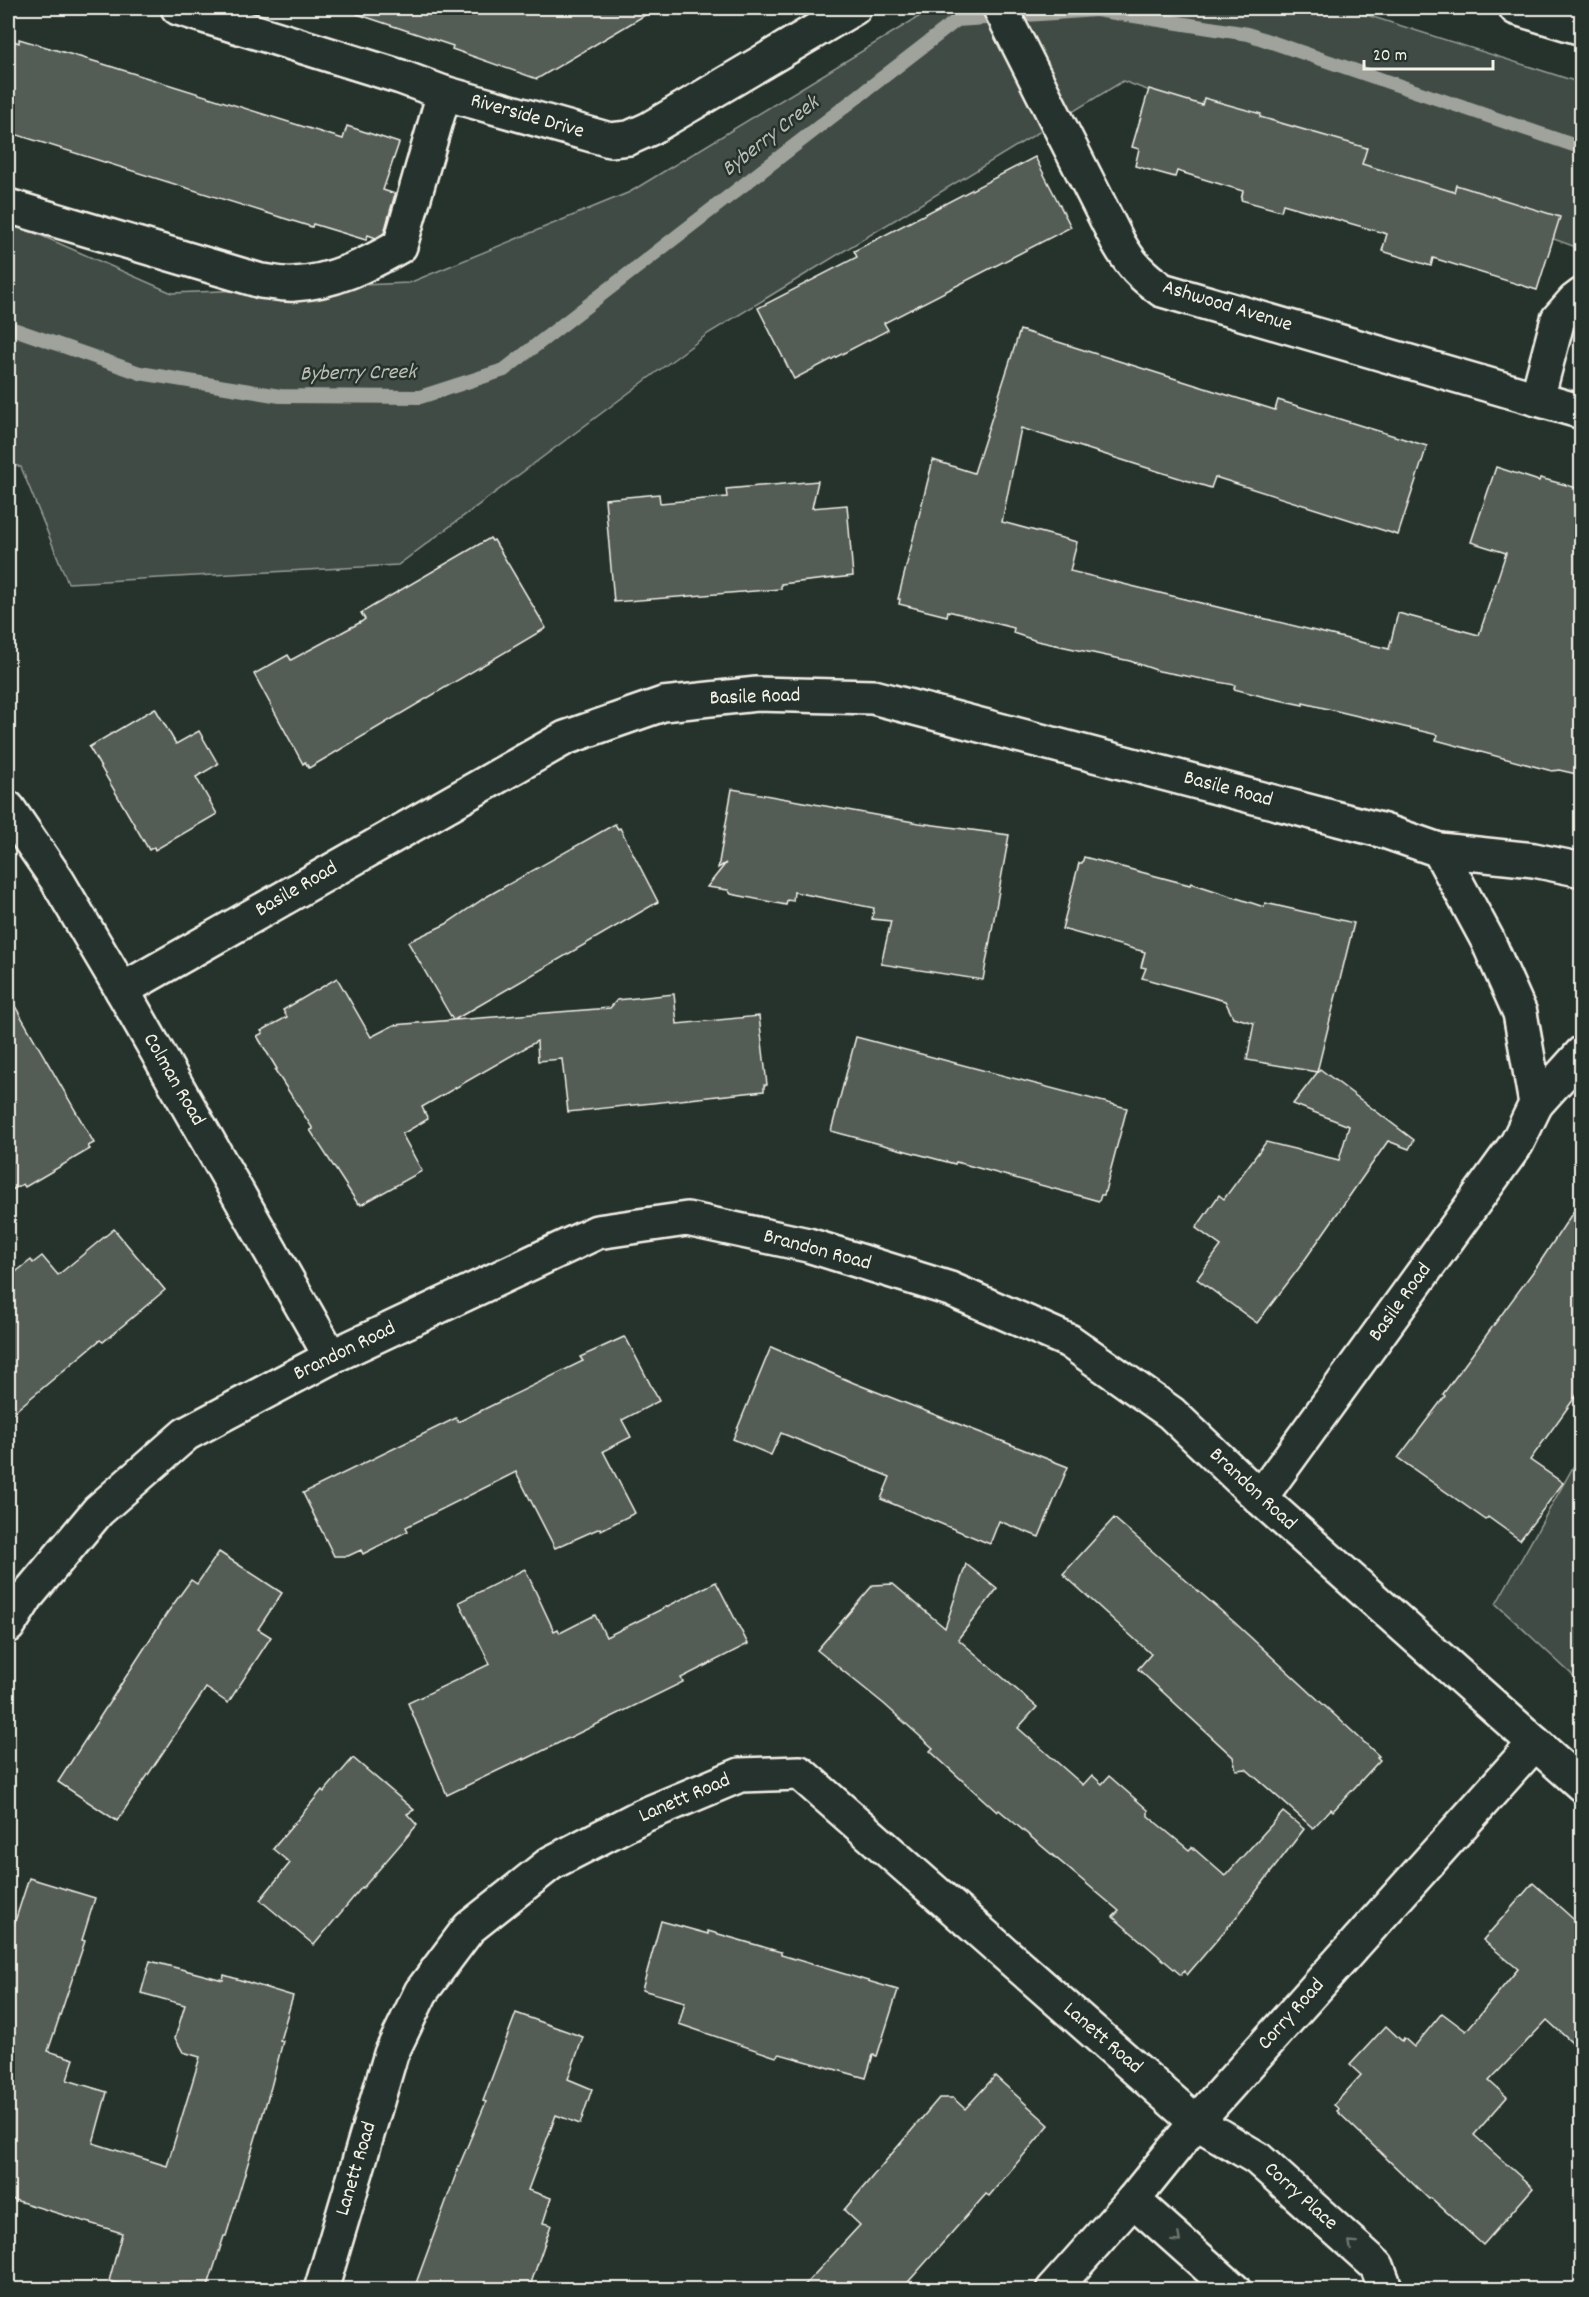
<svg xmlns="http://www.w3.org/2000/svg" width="1589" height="2297" font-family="Dekko,sans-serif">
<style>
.green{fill:#414b45;stroke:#9a9e96;stroke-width:1.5}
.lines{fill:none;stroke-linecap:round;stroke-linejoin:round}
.stream{stroke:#9fa39b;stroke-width:14}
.building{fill:#525c55;stroke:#f4f1e8;stroke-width:1.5}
.minor-casing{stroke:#f4f1e8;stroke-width:38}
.major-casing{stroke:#f4f1e8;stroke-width:38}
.minor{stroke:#26332d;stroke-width:33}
.major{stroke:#26332d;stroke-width:33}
.oneway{stroke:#6e766e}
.labels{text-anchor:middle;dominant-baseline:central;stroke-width:5;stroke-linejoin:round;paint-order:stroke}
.street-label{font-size:21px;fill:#f4f1e8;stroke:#26332d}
.water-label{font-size:22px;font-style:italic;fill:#bcbdb5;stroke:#26332d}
</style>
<rect width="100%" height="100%" fill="#26332d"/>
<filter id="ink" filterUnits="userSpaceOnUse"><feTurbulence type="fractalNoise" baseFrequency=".0167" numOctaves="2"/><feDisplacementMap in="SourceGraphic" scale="12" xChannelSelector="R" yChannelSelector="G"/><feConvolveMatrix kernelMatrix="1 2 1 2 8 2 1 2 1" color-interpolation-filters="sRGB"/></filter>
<g filter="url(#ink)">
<g class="green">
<polygon points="933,8 1345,8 1581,83 1581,249 1123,81 709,333 398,565 68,583 21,467 8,463 8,221 172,293 409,283 630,192"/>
<polygon points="1581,1453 1582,1683 1581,1683 1496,1604"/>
</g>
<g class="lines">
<polyline class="stream" points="8,327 140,373 280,396 420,397 504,370 957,20 1096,10 1248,34 1582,148"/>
</g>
<g class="building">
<polygon points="358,8 657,8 537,79 452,49 453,46 357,14"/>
<polygon points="8,39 19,43 19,39 100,63 343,139 347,126 399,143 383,190 395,194 384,233 376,238 368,235 366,240 313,224 312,227 8,132"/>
<polygon points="1149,89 1202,105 1204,98 1261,114 1260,117 1367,148 1362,164 1454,192 1456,185 1560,217 1537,290 1433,258 1431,266 1382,251 1387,234 1283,204 1281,211 1241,200 1243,191 1177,171 1175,177 1135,166 1139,149 1132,147"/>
<polygon points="1035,157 1071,227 884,323 888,330 794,379 758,308 857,257 854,251"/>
<polygon points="1020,330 1275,410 1278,400 1427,446 1398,535 1215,477 1211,488 1021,428 1002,522 1077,542 1070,571 1389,649 1398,613 1479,635 1506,553 1471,542 1496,467 1539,481 1540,478 1581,489 1581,775 1559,770 1552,771 1436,740 1438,735 1303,703 1303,705 1265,697 1234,689 1235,685 1159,671 1130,661 1037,641 1013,633 1014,628 948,611 947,616 899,604 900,599 898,599 933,460 974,473"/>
<polygon points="818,481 812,508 847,505 853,576 781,584 781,589 614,602 605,499 659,494 660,503 727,497 726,489"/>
<polygon points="490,538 492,541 494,540 546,628 309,768 305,762 303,764 254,674 288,655 291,660 361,622 365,619 361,613"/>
<polygon points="155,708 176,744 199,731 218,764 196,777 217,814 155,850 154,847 149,850 89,747"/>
<polygon points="732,789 919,823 1009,835 983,980 881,964 891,921 872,919 874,908 794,892 793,901 787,900 786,905 731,894 728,890 707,887 726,863 718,868"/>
<polygon points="615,824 618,829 620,828 658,902 454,1020 610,1008 617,1000 674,994 677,1024 759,1016 767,1085 764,1085 764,1091 568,1112 562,1059 538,1061 537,1041 422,1107 428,1119 402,1134 422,1171 361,1205 360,1203 358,1204 310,1130 313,1129 275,1070 277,1069 257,1036 263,1033 261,1031 287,1017 283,1010 337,978 371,1037 394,1025 453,1020 408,942 446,924 486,897"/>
<polygon points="1084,857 1190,885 1191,883 1264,907 1265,903 1354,923 1317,1072 1247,1060 1254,1023 1233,1017 1225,1001 1142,978 1146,968 1141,967 1145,952 1062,929 1079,863 1082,863"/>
<polygon points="8,994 94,1143 88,1146 90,1149 25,1187 23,1184 8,1192"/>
<polygon points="856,1037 1127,1108 1104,1195 1101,1195 1099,1201 956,1162 955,1164 831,1131"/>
<polygon points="1320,1069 1414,1140 1409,1149 1388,1141 1299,1268 1257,1323 1197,1279 1221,1246 1196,1228 1219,1195 1224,1199 1266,1142 1339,1160 1349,1126 1293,1104"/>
<polygon points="1581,1200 1581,1389 1530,1460 1563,1483 1520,1540 1488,1517 1486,1520 1398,1458 1445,1396 1443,1394 1538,1265"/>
<polygon points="114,1229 165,1290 103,1342 100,1340 8,1417 8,1278 31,1260 33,1263 42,1256 58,1275"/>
<polygon points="624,1337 627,1340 659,1401 622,1420 631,1437 603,1451 635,1513 601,1530 600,1528 555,1548 516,1472 406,1527 408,1531 363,1554 361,1550 348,1556 334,1556 303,1493 456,1418 458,1422 583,1361 580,1357"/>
<polygon points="771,1347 854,1383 1068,1467 1039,1537 999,1521 990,1544 881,1499 890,1477 781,1433 771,1455 733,1439"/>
<polygon points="1114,1518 1234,1622 1379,1756 1377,1757 1380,1760 1333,1811 1331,1809 1313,1828 1246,1769 1236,1770 1233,1757 1138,1669 1151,1654 1063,1574"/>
<polygon points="219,1552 282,1593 258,1629 271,1637 228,1703 206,1688 117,1821 58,1782 167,1613 191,1580 197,1584"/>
<polygon points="966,1564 997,1589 958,1639 1037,1707 1018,1728 1083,1785 1092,1775 1102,1784 1109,1776 1148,1810 1148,1816 1189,1850 1192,1847 1225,1876 1283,1812 1304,1829 1238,1915 1187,1975 1184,1971 1181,1975 1113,1917 1119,1911 999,1810 997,1812 985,1801 930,1751 933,1748 884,1704 817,1650 873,1585 893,1584 945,1628"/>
<polygon points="525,1569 554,1631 558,1629 560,1633 595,1615 606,1637 716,1582 748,1644 681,1678 683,1682 524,1760 524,1758 447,1795 408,1703 490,1664 459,1602"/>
<polygon points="353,1758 414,1810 407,1814 417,1825 363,1888 362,1887 314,1945 260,1900 290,1863 273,1849 322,1790 324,1792"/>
<polygon points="29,1878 95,1898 82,1940 85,1941 48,2051 74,2059 67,2080 107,2092 93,2143 167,2166 200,2057 183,2052 175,2038 185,2005 141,1993 150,1961 223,1980 224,1975 293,1996 280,2040 283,2041 271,2087 226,2236 224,2236 207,2289 142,2289 109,2281 122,2233 8,2198 8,1943"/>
<polygon points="1533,1883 1581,1926 1581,2051 1547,2020 1489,2081 1507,2097 1474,2135 1533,2188 1483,2245 1431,2198 1429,2199 1337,2111 1339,2109 1334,2105 1361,2075 1350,2065 1386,2026 1402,2041 1404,2038 1414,2047 1442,2013 1466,2031 1518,1969 1483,1940"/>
<polygon points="661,1921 708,1934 708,1931 781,1952 781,1955 898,1990 877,2056 873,2055 866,2078 780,2054 776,2057 679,2024 685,2002 642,1990"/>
<polygon points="516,2013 583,2037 568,2079 592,2089 580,2124 556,2115 528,2190 551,2198 543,2223 551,2225 529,2289 418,2289 419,2287 415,2286 459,2166 486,2102 483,2101"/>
<polygon points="995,2076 1049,2125 989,2196 986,2194 902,2289 801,2289 860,2225 844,2210 939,2098 953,2098 965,2109"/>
</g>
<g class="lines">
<defs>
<g id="minor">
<polyline points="178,8 401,77 444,93 610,140 629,138 649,129 854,8"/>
<path d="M1000,8L1118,242C1131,265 1141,275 1162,290L1582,412"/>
<path d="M8,206L261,281C272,282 284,285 294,284C333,282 367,265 400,246L444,93"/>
<polyline points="1537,399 1558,319 1574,301 1582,295"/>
<polyline points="8,808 57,880 122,990 331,1357"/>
<polyline points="1439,850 1534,860 1582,870"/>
<polyline points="122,990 565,738 663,704 757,694 873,697 1384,831 1439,850 1487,939 1520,1013 1536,1104 1517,1143 1260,1498"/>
<polyline points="1536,1104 1582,1053"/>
<polyline points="8,1626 27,1596 98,1511 186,1434 331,1357 597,1232 687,1219 808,1245 950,1289 1069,1341 1171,1413 1260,1498 1582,1785"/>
<polyline points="1133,2200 1234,2290"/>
<polyline points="321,2290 391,2054 421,1992 469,1928 551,1863 642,1816 740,1775 800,1773 1196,2122 1257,2158 1377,2266 1386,2290"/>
<polyline points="1053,2290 1133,2200 1196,2122 1535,1743"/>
</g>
<polyline id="major" points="1516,8 1582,28"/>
</defs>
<use href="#minor" class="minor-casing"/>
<use href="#major" class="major-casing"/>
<use href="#minor" class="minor"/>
<use href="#major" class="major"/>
</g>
<defs><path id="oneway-chevron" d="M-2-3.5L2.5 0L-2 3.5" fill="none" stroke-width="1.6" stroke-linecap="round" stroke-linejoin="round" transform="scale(1.5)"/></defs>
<g class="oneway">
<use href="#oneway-chevron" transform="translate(1177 2239) rotate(42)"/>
<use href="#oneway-chevron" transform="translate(1352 2244) rotate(-138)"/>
</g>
</g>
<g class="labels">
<g class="street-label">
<text transform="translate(527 117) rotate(16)">Riverside Drive</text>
<text transform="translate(1227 307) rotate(17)">Ashwood Avenue</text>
<text transform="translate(755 698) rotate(-2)">Basile Road</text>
<text transform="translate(1228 790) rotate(15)">Basile Road</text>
<text transform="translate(297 890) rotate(-30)">Basile Road</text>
<text transform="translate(173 1080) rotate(60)">Colman Road</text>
<text transform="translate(817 1251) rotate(15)">Brandon Road</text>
<text transform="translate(1401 1303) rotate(-54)">Basile Road</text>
<text transform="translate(345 1352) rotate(-26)">Brandon Road</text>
<text transform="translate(1252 1490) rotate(43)">Brandon Road</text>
<text transform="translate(685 1799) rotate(-23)">Lanett Road</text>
<text transform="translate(1292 2015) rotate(-48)">Corry Road</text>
<text transform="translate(1102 2039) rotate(41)">Lanett Road</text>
<text transform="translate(357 2169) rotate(-73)">Lanett Road</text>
<text transform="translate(1300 2197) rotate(42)">Corry Place</text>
</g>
<g class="water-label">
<text transform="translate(771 137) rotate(-38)">Byberry Creek</text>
<text transform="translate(358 374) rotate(-1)">Byberry Creek</text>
</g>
</g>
<rect width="1589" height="2297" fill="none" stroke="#26332d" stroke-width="30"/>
<rect x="15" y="15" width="1559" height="2267" fill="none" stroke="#f4f1e8" stroke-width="2" filter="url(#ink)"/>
<path d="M1364 60v9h129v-9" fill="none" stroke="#f4f1e8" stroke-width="3"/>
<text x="1373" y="60" font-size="18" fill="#f4f1e8" stroke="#26332d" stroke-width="4.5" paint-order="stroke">20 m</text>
</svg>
